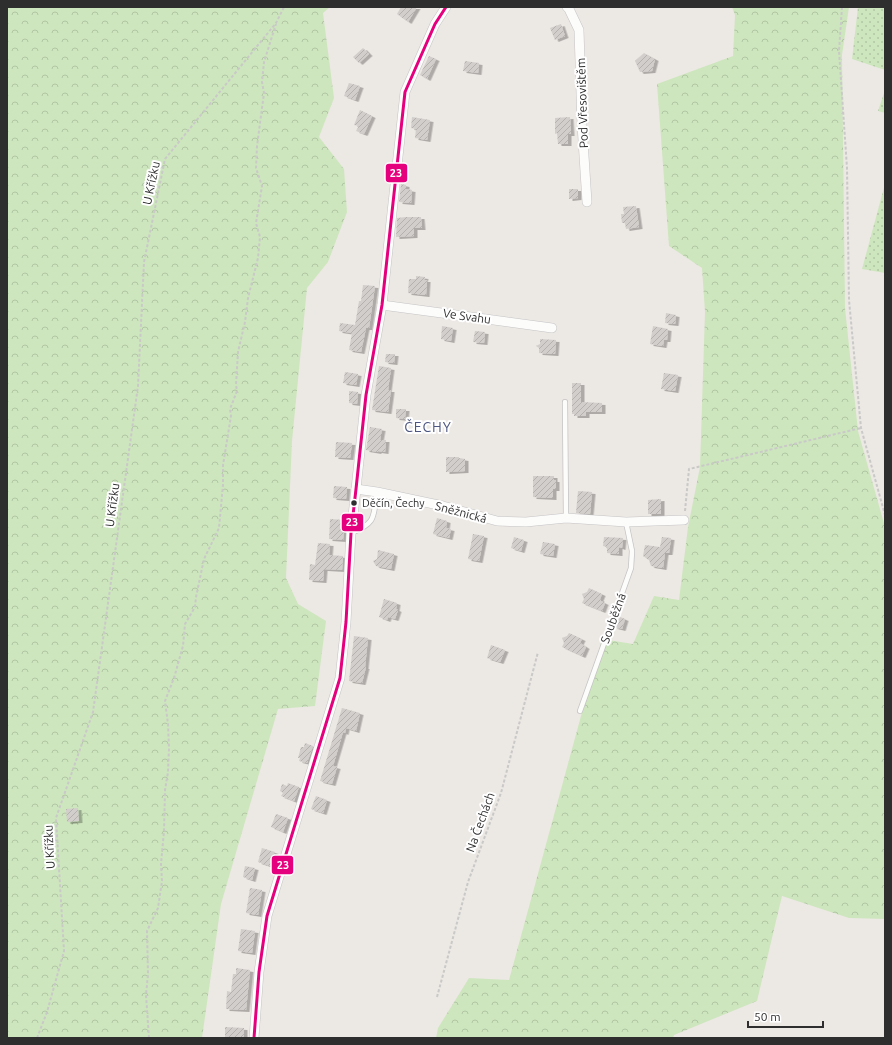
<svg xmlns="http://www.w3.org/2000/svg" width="892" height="1045" font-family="Ubuntu,sans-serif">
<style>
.forest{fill:url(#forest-crowns)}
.garden{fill:url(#garden-dots)}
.building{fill:url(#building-hatch);filter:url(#shadow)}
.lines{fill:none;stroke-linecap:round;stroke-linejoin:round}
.service-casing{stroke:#c5c4c5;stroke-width:6}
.minor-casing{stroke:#c5c4c5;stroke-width:10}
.path{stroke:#c9c9c8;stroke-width:2;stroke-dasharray:3 2;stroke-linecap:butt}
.service{stroke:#fcfcfb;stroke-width:4.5}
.minor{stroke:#fcfcfb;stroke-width:9}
.bus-1-casing{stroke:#fff;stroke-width:6}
.bus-1{stroke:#e5007d;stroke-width:3}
.bus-dot{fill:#2e2e2e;stroke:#fff;stroke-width:1.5}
.labels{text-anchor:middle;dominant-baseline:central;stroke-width:4;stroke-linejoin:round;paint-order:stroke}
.bus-label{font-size:11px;fill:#2e2e2e;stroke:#fff;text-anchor:start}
.street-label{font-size:12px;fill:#2e2e2e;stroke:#fff}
.quarter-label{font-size:14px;letter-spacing:1px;fill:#4d5680;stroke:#fff}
.line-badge{stroke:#fff;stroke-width:1.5}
.badge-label{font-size:11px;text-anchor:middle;font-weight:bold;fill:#fff}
</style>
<defs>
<pattern id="forest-crowns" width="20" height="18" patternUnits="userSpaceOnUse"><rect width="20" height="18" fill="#cee6be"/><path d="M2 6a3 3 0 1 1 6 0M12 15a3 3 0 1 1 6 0" fill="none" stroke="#b1c6a4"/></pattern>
<pattern id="garden-dots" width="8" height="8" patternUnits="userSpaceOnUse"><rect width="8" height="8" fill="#cee6be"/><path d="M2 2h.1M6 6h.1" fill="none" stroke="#b1c6a4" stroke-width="1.8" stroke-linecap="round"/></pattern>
<pattern id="building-hatch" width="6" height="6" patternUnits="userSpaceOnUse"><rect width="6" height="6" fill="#d1cecb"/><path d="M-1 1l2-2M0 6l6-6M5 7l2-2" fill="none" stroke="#b4b1af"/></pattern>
<filter id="shadow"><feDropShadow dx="3.5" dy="2" stdDeviation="0" flood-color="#0004"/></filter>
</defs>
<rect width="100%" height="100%" fill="#ece8e4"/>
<g class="forest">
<polygon points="7,7 330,7 323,13 334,98 319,137 344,169 347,212 328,262 307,288 292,441 286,578 298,604 326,621 315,706 278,709 221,904 202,1038 7,1038"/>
<polygon points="732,7 849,7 842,55 845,308 858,431 885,527 885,919 849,918 782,896 757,1001 674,1035 673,1038 436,1038 438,1028 469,978 509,980 602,639 633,644 654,596 679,600 688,527 700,467 705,312 702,268 669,246 657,84 733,56 735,15"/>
</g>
<g class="garden">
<polygon points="858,7 885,7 885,70 852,59"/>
<polygon points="885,90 885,113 878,111"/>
<polygon points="885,184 885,273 862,269"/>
</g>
<g class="building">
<polygon points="401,7 417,7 408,22 397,14"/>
<polygon points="561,24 565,36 555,40 550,28"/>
<polygon points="363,48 369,54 359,63 353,57"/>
<polygon points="644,53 655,59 652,71 640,72 635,61"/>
<polygon points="429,56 436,59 427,79 420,75"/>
<polygon points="465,61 479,63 478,73 463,71"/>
<polygon points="349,83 360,86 355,100 344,96"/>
<polygon points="360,110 372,116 364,134 356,131 359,126 354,125"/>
<polygon points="412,117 430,120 427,140 415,138 416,129 411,128"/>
<polygon points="570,117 571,134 568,134 568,144 558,144 557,133 555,134 555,118"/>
<polygon points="401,184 406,185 406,189 412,190 411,203 399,202"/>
<polygon points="569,189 578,189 578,198 569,199"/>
<polygon points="636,206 639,227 626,229 625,223 622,223 621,214 624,214 623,207"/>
<polygon points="406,217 421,217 422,228 414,228 414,236 396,237 397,218"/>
<polygon points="416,276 425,277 424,280 427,280 426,295 408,293 409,279 416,279"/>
<polygon points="363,285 375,286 369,328 366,328 361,352 349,350 352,333 339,331 340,323 355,325 359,301 361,301"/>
<polygon points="666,313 676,315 675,324 665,323"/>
<polygon points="442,326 453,328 451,341 441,339"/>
<polygon points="653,326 668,329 667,340 664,340 663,346 650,344"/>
<polygon points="475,331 485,332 484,343 473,342"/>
<polygon points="540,339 556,340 555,354 539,353 539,348 536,346 540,344"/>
<polygon points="386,354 395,354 394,363 385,362"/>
<polygon points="379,366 391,368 388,390 391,390 388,412 372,410"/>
<polygon points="345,372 358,374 356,385 343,383"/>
<polygon points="664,373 678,375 675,391 661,389"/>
<polygon points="572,383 581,383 581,402 602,403 602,412 586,412 586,416 574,416 574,414 572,414"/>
<polygon points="349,391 358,392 357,404 349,403"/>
<polygon points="396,409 406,409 405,419 396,418"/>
<polygon points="370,427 382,429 380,440 386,440 385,452 378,451 378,452 366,450"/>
<polygon points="336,442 352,443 350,458 335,457"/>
<polygon points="446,457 459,457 459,458 465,459 465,471 446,472"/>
<polygon points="533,476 554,476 554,480 556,480 556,489 553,489 553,498 533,497"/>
<polygon points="334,486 347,487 346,499 333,498"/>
<polygon points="578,491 592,492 590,514 576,513"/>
<polygon points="661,499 661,514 648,514 648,500"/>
<polygon points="437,518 447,521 446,528 451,529 449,538 433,534"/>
<polygon points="330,519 345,520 343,540 329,539"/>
<polygon points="473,534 484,536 479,561 468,559"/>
<polygon points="514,537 524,540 521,551 511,548"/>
<polygon points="604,537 623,538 622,548 619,547 619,554 607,553 607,547 603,546"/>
<polygon points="662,537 671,538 669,553 665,553 663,568 651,566 649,560 643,556 645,545 660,547"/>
<polygon points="543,542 555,544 553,556 540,554"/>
<polygon points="318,543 330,544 329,555 343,556 342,570 324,569 323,581 309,580 310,564 315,565"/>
<polygon points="378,550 394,554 391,569 376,566 373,561 377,559"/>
<polygon points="589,588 602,594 600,599 601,600 601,601 605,603 602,611 582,603 584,599 582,594 587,592"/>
<polygon points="384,599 397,603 396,609 398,610 395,619 388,617 387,620 379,617"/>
<polygon points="618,616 625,619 622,629 614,627"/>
<polygon points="569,633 582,639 580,643 586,647 582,656 562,647 564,643 562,638 567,636"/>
<polygon points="354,636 368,638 365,667 366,667 362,683 349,681"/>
<polygon points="491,645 505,650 500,662 487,658"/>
<polygon points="342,708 360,713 356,731 346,728 345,733 343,732 333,766 337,767 332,784 320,781"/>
<polygon points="305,743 313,746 307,763 299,761 300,758 298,758 301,747 304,747"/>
<polygon points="288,783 299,787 294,801 281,796 283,793 280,791 282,784 287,786"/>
<polygon points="316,796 327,800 323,813 311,809"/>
<polygon points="78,808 79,821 67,822 66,809"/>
<polygon points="276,814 288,818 283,832 271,827"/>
<polygon points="262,848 275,852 270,866 258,862"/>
<polygon points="245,866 255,868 252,880 243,877"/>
<polygon points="250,888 262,890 258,915 246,913"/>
<polygon points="241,929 255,931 252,953 238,951"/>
<polygon points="236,968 250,970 246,1010 226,1009 227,991 231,992 233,974 236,974"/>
<polygon points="225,1027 244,1028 244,1038 225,1038"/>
</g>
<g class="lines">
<defs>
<g id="service">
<polyline points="565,402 566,518"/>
<path d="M351,533C377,523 373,517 377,492"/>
<polyline points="580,711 631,568 632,551 626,522"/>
</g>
<g id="minor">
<polyline points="567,7 569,9 579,30 582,125 587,202"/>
<polyline points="382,305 552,328"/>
<polyline points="356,489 377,492 443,506 497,521 526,522 566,518 626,522 684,520"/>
<polyline points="254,1038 259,972 267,916 340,678 346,622 351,533 356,489 366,395 382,305 405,92 435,24 446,7"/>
</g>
</defs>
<use href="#service" class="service-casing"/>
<use href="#minor" class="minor-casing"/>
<g class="path">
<polyline points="842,7 839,51 847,168 849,300 861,428 885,515"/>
<polyline points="685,511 689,469 861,428"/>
<polyline points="437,997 468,882 501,793 538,652"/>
<polyline points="37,1038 47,1012 64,951 56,818 93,712 138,386 144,262 165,159 276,23 284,7"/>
<polyline points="149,1038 146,995 148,974 147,931 158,908 162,881 161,864 164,831 165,790 168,772 169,748 168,724 165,701 174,678 183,646 185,624 195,607 196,597 204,559 219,528 223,485 223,465 231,416 230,409 237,391 236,385 238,352 245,322 248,298 258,258 260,237 256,223 262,186 256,168 257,146 264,93 262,82 264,62 276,24"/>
</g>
<use href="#service" class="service"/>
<use href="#minor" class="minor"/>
<defs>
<polyline id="bus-1" points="254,1038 259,972 267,916 340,678 346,622 351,533 356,489 366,395 382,305 405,92 435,24 446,7"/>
</defs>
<use href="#bus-1" class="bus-1-casing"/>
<use href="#bus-1" class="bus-1"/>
</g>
<circle class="bus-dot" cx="354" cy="503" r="3.5"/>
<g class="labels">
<g class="bus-label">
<text x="362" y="503">Děčín, Čechy</text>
</g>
<g class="street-label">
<text transform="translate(582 103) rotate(-92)">Pod Vřesovištěm</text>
<text transform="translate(151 183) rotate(-78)">U Křížku</text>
<text transform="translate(467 316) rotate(8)">Ve Svahu</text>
<text transform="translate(112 505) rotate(-82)">U Křížku</text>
<text transform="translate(461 512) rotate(15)">Sněžnická</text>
<text transform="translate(613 618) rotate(-70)">Souběžná</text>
<text transform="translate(480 822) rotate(-70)">Na Čechách</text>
<text transform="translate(49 847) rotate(-93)">U Křížku</text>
</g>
<g class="quarter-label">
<text x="428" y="427">ČECHY</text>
</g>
</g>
<g class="line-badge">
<rect x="385" y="163" width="23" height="20" rx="4" fill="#e5007d"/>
<rect x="341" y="513" width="23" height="19" rx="4" fill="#e5007d"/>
<rect x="271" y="855" width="23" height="20" rx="4" fill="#e5007d"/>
</g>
<g class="badge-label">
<text x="396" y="177">23</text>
<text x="352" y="526">23</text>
<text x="283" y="869">23</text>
</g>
<rect width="892" height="1045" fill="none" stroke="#2e2e2e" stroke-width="16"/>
<path d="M748 1021v6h75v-6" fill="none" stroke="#2e2e2e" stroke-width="2"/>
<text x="754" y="1021" font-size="12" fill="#2e2e2e" stroke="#ffffff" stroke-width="3" paint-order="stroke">50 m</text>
</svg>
